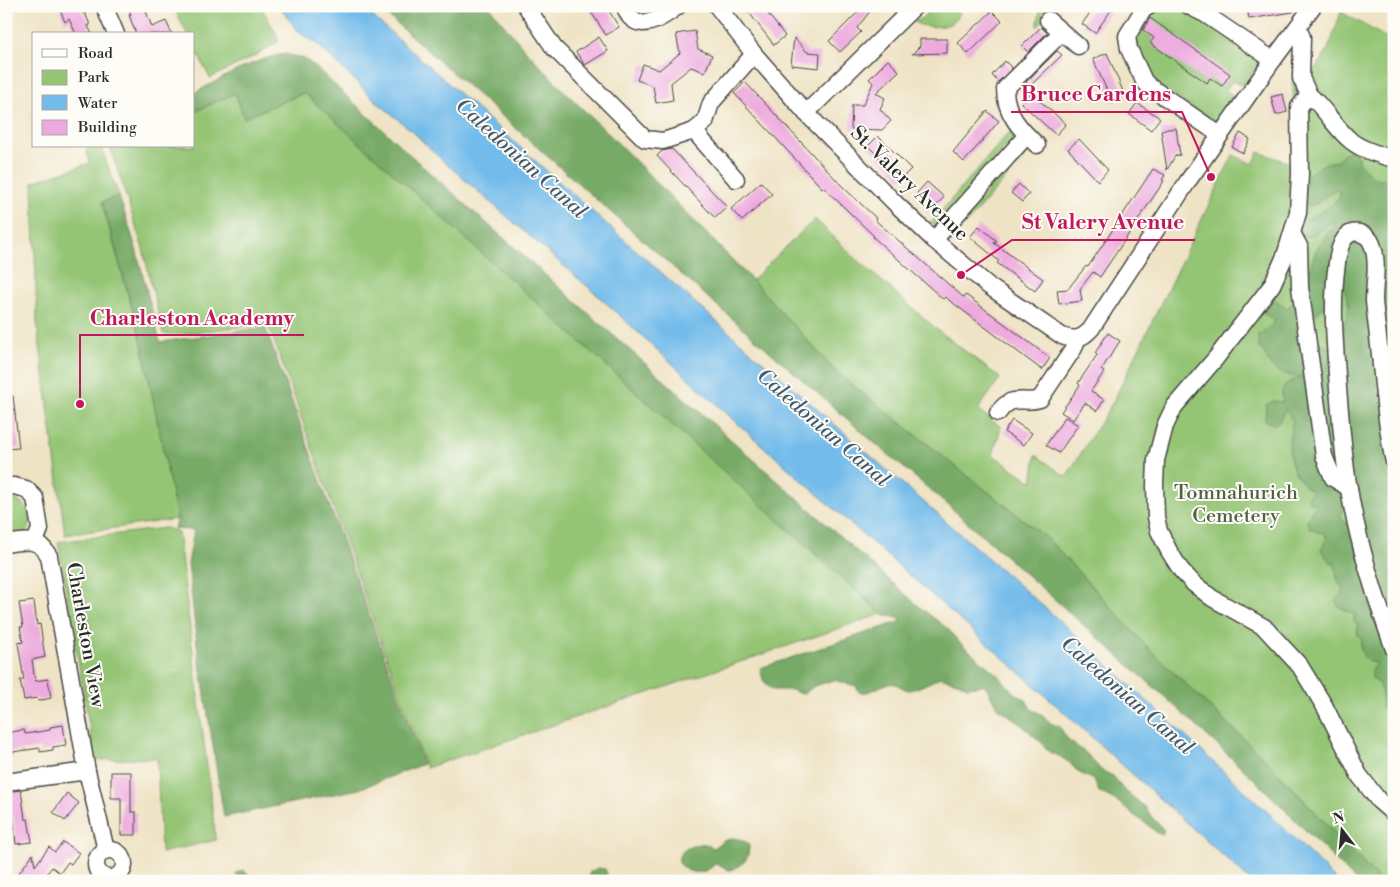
<svg xmlns="http://www.w3.org/2000/svg" width="1400" height="887" font-family="'Libre Bodoni',serif">
<style>
.green{fill:#94c575;stroke:#607850}
.forest{fill:#7a6;stroke:#516a48;fill-rule:evenodd}
.water{fill:#72bbea;stroke:#4e738a}
.building{fill:#edaade}
.lines{fill:none;stroke-linecap:round;stroke-linejoin:round}
.minor-casing{stroke:#484742;stroke-width:19}
.minor{stroke:#fff;stroke-width:16}
.labels{text-anchor:middle;dominant-baseline:central;stroke-width:4;stroke-linejoin:round;paint-order:stroke}
.street-label{font-size:20px;fill:#2b2b2b;stroke:#fdfcf7}
.park-label{font-size:20px;fill:#506145;stroke:#fdfcf7}
.water-label{font-size:21px;font-style:italic;fill:#445d6e;stroke:#fdfcf7}
.leader{fill:none;stroke:#c2185b;stroke-width:2}
.callout-dot{fill:#c2185b;stroke:#fdfcf7;stroke-width:2}
.callout-label{font-size:21px;text-anchor:middle;font-weight:bold;fill:#c2185b;stroke:#fdfcf7;stroke-width:4;stroke-linejoin:round;paint-order:stroke}
</style>
<rect width="100%" height="100%" fill="#fdfcf7"/>
<filter id="ink" filterUnits="userSpaceOnUse"><feTurbulence type="fractalNoise" baseFrequency=".02" numOctaves="2"/><feDisplacementMap in="SourceGraphic" scale="10" xChannelSelector="R" yChannelSelector="G"/><feConvolveMatrix kernelMatrix="1 2 1 2 8 2 1 2 1" color-interpolation-filters="sRGB"/></filter>
<filter id="wash" filterUnits="userSpaceOnUse"><feTurbulence type="fractalNoise" baseFrequency=".0096" numOctaves="4" result="noise"/><feDisplacementMap in="SourceGraphic" scale="20" xChannelSelector="R" yChannelSelector="G"/><feGaussianBlur stdDeviation="1.12" result="paint"/><feColorMatrix in="noise" values="0 0 0 0 0 0 0 0 0 0 0 0 0 0 0 0 0 1.4 0 .05"/><feComposite in="paint" operator="in"/></filter>
<g filter="url(#wash)">
<rect width="100%" height="100%" fill="#efe3c5"/>
<g class="green">
<polygon points="173,6 261,6 278,37 278,42 255,56 210,78 194,47 194,34 187,34"/>
<path d="M934,6H952L960,14C956,18 952,24 947,25C938,28 921,27 914,22L922,18Z"/>
<polygon points="1041,6 1055,6 1037,27"/>
<polygon points="1156,9 1189,12 1261,61 1244,86 1232,81 1226,90 1235,98 1219,124 1216,124 1153,81 1133,43"/>
<path d="M1341,12L1389,39L1394,33V881H1380L1271,765L1151,651L1049,540L836,372L752,280L815,219L850,253L935,328L1000,378L978,410L1001,427L993,455L1032,482L1036,455L1066,477L1113,402L1233,155L1253,164L1259,152L1295,165L1297,128L1292,81L1295,72C1301,73 1306,74 1311,71C1327,63 1335,28 1341,12Z"/>
<polygon points="304,92 882,614 426,768 268,324 179,334 163,334 143,249 110,146 194,146 194,112 235,93 244,118"/>
<polygon points="1012,129 1014,139 935,227 931,223"/>
<polygon points="95,146 101,148 119,196 102,203 141,339 177,519 65,535 37,323 33,182 90,163 86,150"/>
<polygon points="1028,146 1032,148 951,241 947,237"/>
<path d="M6,498C27,499 41,523 21,536C17,539 11,539 6,540Z"/>
<polygon points="165,528 178,532 216,840 161,853 157,758 95,760 58,542"/>
</g>
<g class="forest">
<polygon points="377,6 489,6 524,49 569,96 612,137 752,280 836,372 1049,540 1151,651 1271,765 1380,881 1356,881 1252,777 1165,697 940,498 885,452 689,281"/>
<path d="M285,54L303,58L313,65L420,164L922,609L948,629L958,641L1001,678L1012,691L1026,700L1031,709L1039,713L1052,724L1059,726L1069,741L1086,753L1101,770L1113,776L1122,788L1146,808L1151,816L1164,830L1162,834L1157,833L1148,825L1131,813L1117,801L1099,792L1094,780L1078,772L1070,763L1059,756L1049,752L1042,743L1016,720L997,707L985,685L967,687L960,683L940,677C936,680 912,691 908,690C901,688 896,682 889,684C877,685 874,694 859,692L856,686L834,680L814,686L804,694L798,693L793,690H773L768,686L763,680L760,668L899,622L902,619L882,614L304,93L244,118L235,93L194,112V93C223,78 253,59 285,54Z"/>
<path d="M1351,150L1356,151L1359,163L1374,178L1394,180V723L1391,717L1393,711H1386L1382,707V695L1379,684L1372,678V668L1377,663L1369,662C1362,656 1358,647 1362,639L1357,635L1358,626L1354,622V614L1338,606L1336,601L1344,590C1333,577 1339,573 1333,562H1330L1321,550C1324,543 1329,539 1324,532L1320,533L1309,527L1307,520L1313,509L1317,505L1314,503L1311,504L1308,499L1312,490L1305,487C1303,482 1299,479 1296,474C1287,458 1288,438 1293,421L1286,409L1279,421L1274,424L1265,421L1266,405L1273,401L1283,402C1279,385 1288,382 1302,377C1291,376 1274,373 1269,363C1264,354 1267,354 1258,347V335L1274,324V320L1264,313L1262,308L1270,298L1274,299L1287,308C1304,297 1308,272 1315,253C1319,243 1328,233 1335,224L1333,222L1310,236H1304L1300,231V224L1332,205L1340,196V192L1334,190L1316,204L1307,207L1302,201L1308,174C1317,170 1325,160 1336,162L1344,153ZM1340,285L1344,286L1349,307L1341,340L1329,348C1319,340 1314,343 1304,349C1293,344 1294,331 1299,322L1318,313L1324,307L1330,295ZM1340,463C1346,468 1353,474 1357,481C1361,491 1352,516 1349,527L1340,515L1344,508L1340,492L1332,487L1326,480L1337,471Z"/>
<polygon points="119,196 135,245 160,342 265,327 423,764 359,789 224,817 197,644 188,564 194,530 174,529 177,519 141,339 102,202"/>
<path d="M735,838L746,842L749,846C749,860 742,867 729,870L716,863C696,887 656,858 695,845C703,843 707,843 713,848L723,841Z"/>
<polygon points="598,868 605,869 607,874 605,881 592,880 589,875 590,872"/>
<polygon points="242,870 248,874 248,878 253,881 239,881 236,874"/>
<polygon points="494,876 515,881 458,881 471,877"/>
</g>
<path class="water" d="M279,6H361L692,300L1060,621L1271,815L1337,881H1251L1026,678L747,432L595,293L442,160L412,131L377,102L314,41C298,36 289,18 279,6Z"/>
<g id="blocks">
<g class="building">
<polygon points="68,6 80,6 83,14 85,13 90,25 88,26 92,34 76,34 69,19 65,22 60,10"/>
<polygon points="128,6 144,6 152,27 166,21 172,34 136,34 129,15 131,15"/>
<polygon points="587,6 606,6 619,27 606,35"/>
<polygon points="744,6 762,6 785,36 774,45"/>
<polygon points="864,6 874,6 857,28 861,32 840,52 829,41"/>
<polygon points="1095,6 1114,6 1095,33 1082,24"/>
<polygon points="1247,6 1293,6 1293,12 1249,19"/>
<polygon points="992,11 1002,21 968,54 958,43"/>
<polygon points="1150,18 1230,74 1222,86 1210,78 1207,83 1150,43 1154,38 1143,30"/>
<polygon points="1041,27 1047,33 1028,52 1022,46"/>
<polygon points="695,31 698,49 712,55 705,72 691,67 671,83 673,100 656,103 653,86 637,80 643,64 659,70 680,53 676,34"/>
<polygon points="599,37 608,51 585,65 576,52"/>
<polygon points="794,38 807,52 820,53 819,68 791,65"/>
<polygon points="920,39 947,39 947,53 912,54 920,46"/>
<polygon points="1057,51 1062,55 1030,86 1026,82"/>
<polygon points="1107,53 1125,96 1112,102 1093,59"/>
<polygon points="888,60 899,71 876,93 885,98 880,109 891,121 882,130 851,129 852,105 863,105 873,83 869,79"/>
<polygon points="1005,61 1012,68 998,82 992,75"/>
<polygon points="745,82 842,186 876,218 875,220 963,297 966,295 1050,358 1042,370 945,297 943,299 873,237 874,236 823,187 822,188 734,93"/>
<polygon points="1031,93 1066,124 1056,135 1021,103"/>
<polygon points="1283,94 1287,112 1276,115 1271,97"/>
<polygon points="1137,103 1160,118 1151,130 1129,114"/>
<polygon points="987,111 999,121 964,162 953,152"/>
<polygon points="1176,128 1180,155 1175,156 1167,170 1161,130"/>
<polygon points="1240,133 1250,139 1243,153 1232,147"/>
<polygon points="878,136 911,169 901,179 868,146"/>
<polygon points="1079,139 1108,170 1098,181 1068,149"/>
<polygon points="672,149 727,207 715,218 657,156 662,151"/>
<polygon points="1153,169 1165,175 1162,180 1164,181 1100,277 1093,272 1080,289 1082,301 1059,304 1057,290 1068,289 1086,266 1088,267"/>
<polygon points="761,182 772,194 742,221 731,209"/>
<polygon points="927,182 944,197 934,208 917,193"/>
<polygon points="1019,184 1029,194 1022,202 1011,193"/>
<polygon points="979,226 997,241 994,243 1043,279 1035,291 997,263 999,261 970,237"/>
<polygon points="1108,333 1120,341 1101,370 1104,372 1091,391 1104,400 1097,411 1085,403 1073,420 1061,412 1080,385 1078,383 1097,355 1095,353"/>
<polygon points="13,396 19,448 6,449 6,397"/>
<polygon points="1065,417 1078,425 1059,453 1046,445"/>
<polygon points="1012,420 1032,433 1024,445 1004,432"/>
<polygon points="34,601 37,625 40,624 45,657 32,660 35,681 48,679 51,698 38,701 37,698 24,700 20,680 24,680 18,643 23,642 20,627 23,627 19,603"/>
<polygon points="63,725 66,745 53,747 53,750 40,752 40,748 6,753 6,736 11,735 11,732 24,730 25,734 50,730 50,727"/>
<polygon points="111,772 131,772 131,812 136,812 136,835 121,835 121,798 111,798"/>
<polygon points="21,790 25,819 28,819 32,842 16,844 13,815 9,816 6,792"/>
<polygon points="67,793 79,803 65,821 53,812"/>
<polygon points="63,842 79,853 71,864 68,862 60,873 52,867 41,881 13,881 33,854 35,866 49,847 55,852"/>
</g>
</g>
</g>
<g filter="url(#ink)">
<use href="#blocks" fill-opacity="0" stroke="#484742" stroke-width="1"/>
<g class="lines">
<defs>
<g id="minor">
<polyline points="104,6 116,34"/>
<polyline points="526,6 554,48 645,139 663,141 694,131 705,122 711,103 754,54"/>
<path d="M624,6C626,9 628,14 630,17C644,32 666,15 678,6"/>
<path d="M717,6L754,54L806,113L895,203L934,240L990,287L1062,336C1074,341 1082,339 1091,329L1188,181L1273,60L1313,6"/>
<polyline points="1149,6 1143,10 1127,36 1129,49 1144,81 1149,86 1220,135"/>
<polyline points="1189,6 1205,14 1273,60"/>
<polyline points="1048,20 1078,46"/>
<polyline points="1298,28 1302,37 1301,78 1309,95"/>
<polyline points="806,113 915,6"/>
<polyline points="694,131 736,179"/>
<path d="M1037,145C1020,129 1005,113 1005,89L1062,32"/>
<path d="M1394,159C1380,155 1362,150 1351,141C1335,128 1325,108 1309,95L1299,107L1300,174L1298,213L1285,256L1272,285L1216,358L1174,407L1165,426L1156,460L1155,485L1156,517L1159,531L1169,551L1181,570L1194,584L1212,598L1264,627L1300,666L1325,707L1359,775L1379,801L1394,814"/>
<polyline points="1293,235 1299,246 1300,287 1324,456 1333,478 1349,488"/>
<polyline points="934,240 1026,136"/>
<path d="M998,413C1013,392 1022,405 1040,399L1074,348L1077,339"/>
<path d="M1394,462C1387,430 1384,397 1381,365C1379,343 1376,322 1374,301C1374,283 1379,261 1372,244C1368,234 1353,227 1345,238C1340,244 1338,255 1337,263C1331,303 1335,347 1338,388C1341,421 1343,456 1349,489C1358,544 1375,597 1394,649"/>
<polyline points="6,487 14,486 26,489 35,498 40,529 35,542"/>
<path d="M6,544C26,541 38,537 49,556L87,771L106,850"/>
<polyline points="6,782 87,771"/>
<circle cx="110" cy="864" r="14"/>
</g>
</defs>
<use href="#minor" class="minor-casing"/>
<use href="#minor" class="minor"/>
</g>
</g>
<g class="labels">
<g class="street-label">
<text transform="translate(909 184) rotate(44)">St. Valery Avenue</text>
<text transform="translate(85 635) rotate(80)">Charleston View</text>
</g>
<g class="park-label">
<text x="1236" y="493">Tomnahurich<tspan x="1236" dy="23">Cemetery</tspan></text>
</g>
<g class="water-label">
<text transform="translate(521 159) rotate(42)">Caledonian Canal</text>
<text transform="translate(823 428) rotate(41)">Caledonian Canal</text>
<text transform="translate(1127 696) rotate(41)">Caledonian Canal</text>
</g>
</g>
<path class="leader" d="M1211 177L1182 112H1011M961 275L1012 240H1195M80 404L80 335H304"/>
<g class="callout-dot">
<circle cx="1211" cy="177" r="5"/>
<circle cx="961" cy="275" r="5"/>
<circle cx="80" cy="404" r="5"/>
</g>
<g class="callout-label">
<text x="1096" y="101">Bruce Gardens</text>
<text x="1103" y="229">St Valery Avenue</text>
<text x="192" y="325">Charleston Academy</text>
</g>
<rect width="1400" height="887" fill="none" stroke="#fdfcf7" stroke-width="25"/>
<rect x="32" y="32" width="162" height="115" fill="#fdfcf7" stroke="#a9a8a5"/>
<rect x="42" y="49" width="25" height="8" fill="#ffffff" stroke="#a9a8a5"/>
<text x="78" y="58" font-size="15" fill="#2b2b2b">Road</text>
<rect x="42" y="70" width="25" height="15" fill="#94c575" stroke="#a9a8a5"/>
<text x="78" y="82" font-size="15" fill="#2b2b2b">Park</text>
<rect x="42" y="95" width="25" height="15" fill="#72bbea" stroke="#a9a8a5"/>
<text x="78" y="108" font-size="15" fill="#2b2b2b">Water</text>
<rect x="42" y="120" width="25" height="15" fill="#edaade" stroke="#a9a8a5"/>
<text x="78" y="132" font-size="15" fill="#2b2b2b">Building</text>
<g transform="translate(1342 830) rotate(344)" stroke="#fdfcf7" stroke-width="4" paint-order="stroke">
<path d="M0-4L9 19L0 12L-9 19Z" fill="#2b2b2b"/>
<text y="-8" font-size="14" font-weight="bold" text-anchor="middle" fill="#2b2b2b">N</text>
</g>
</svg>
